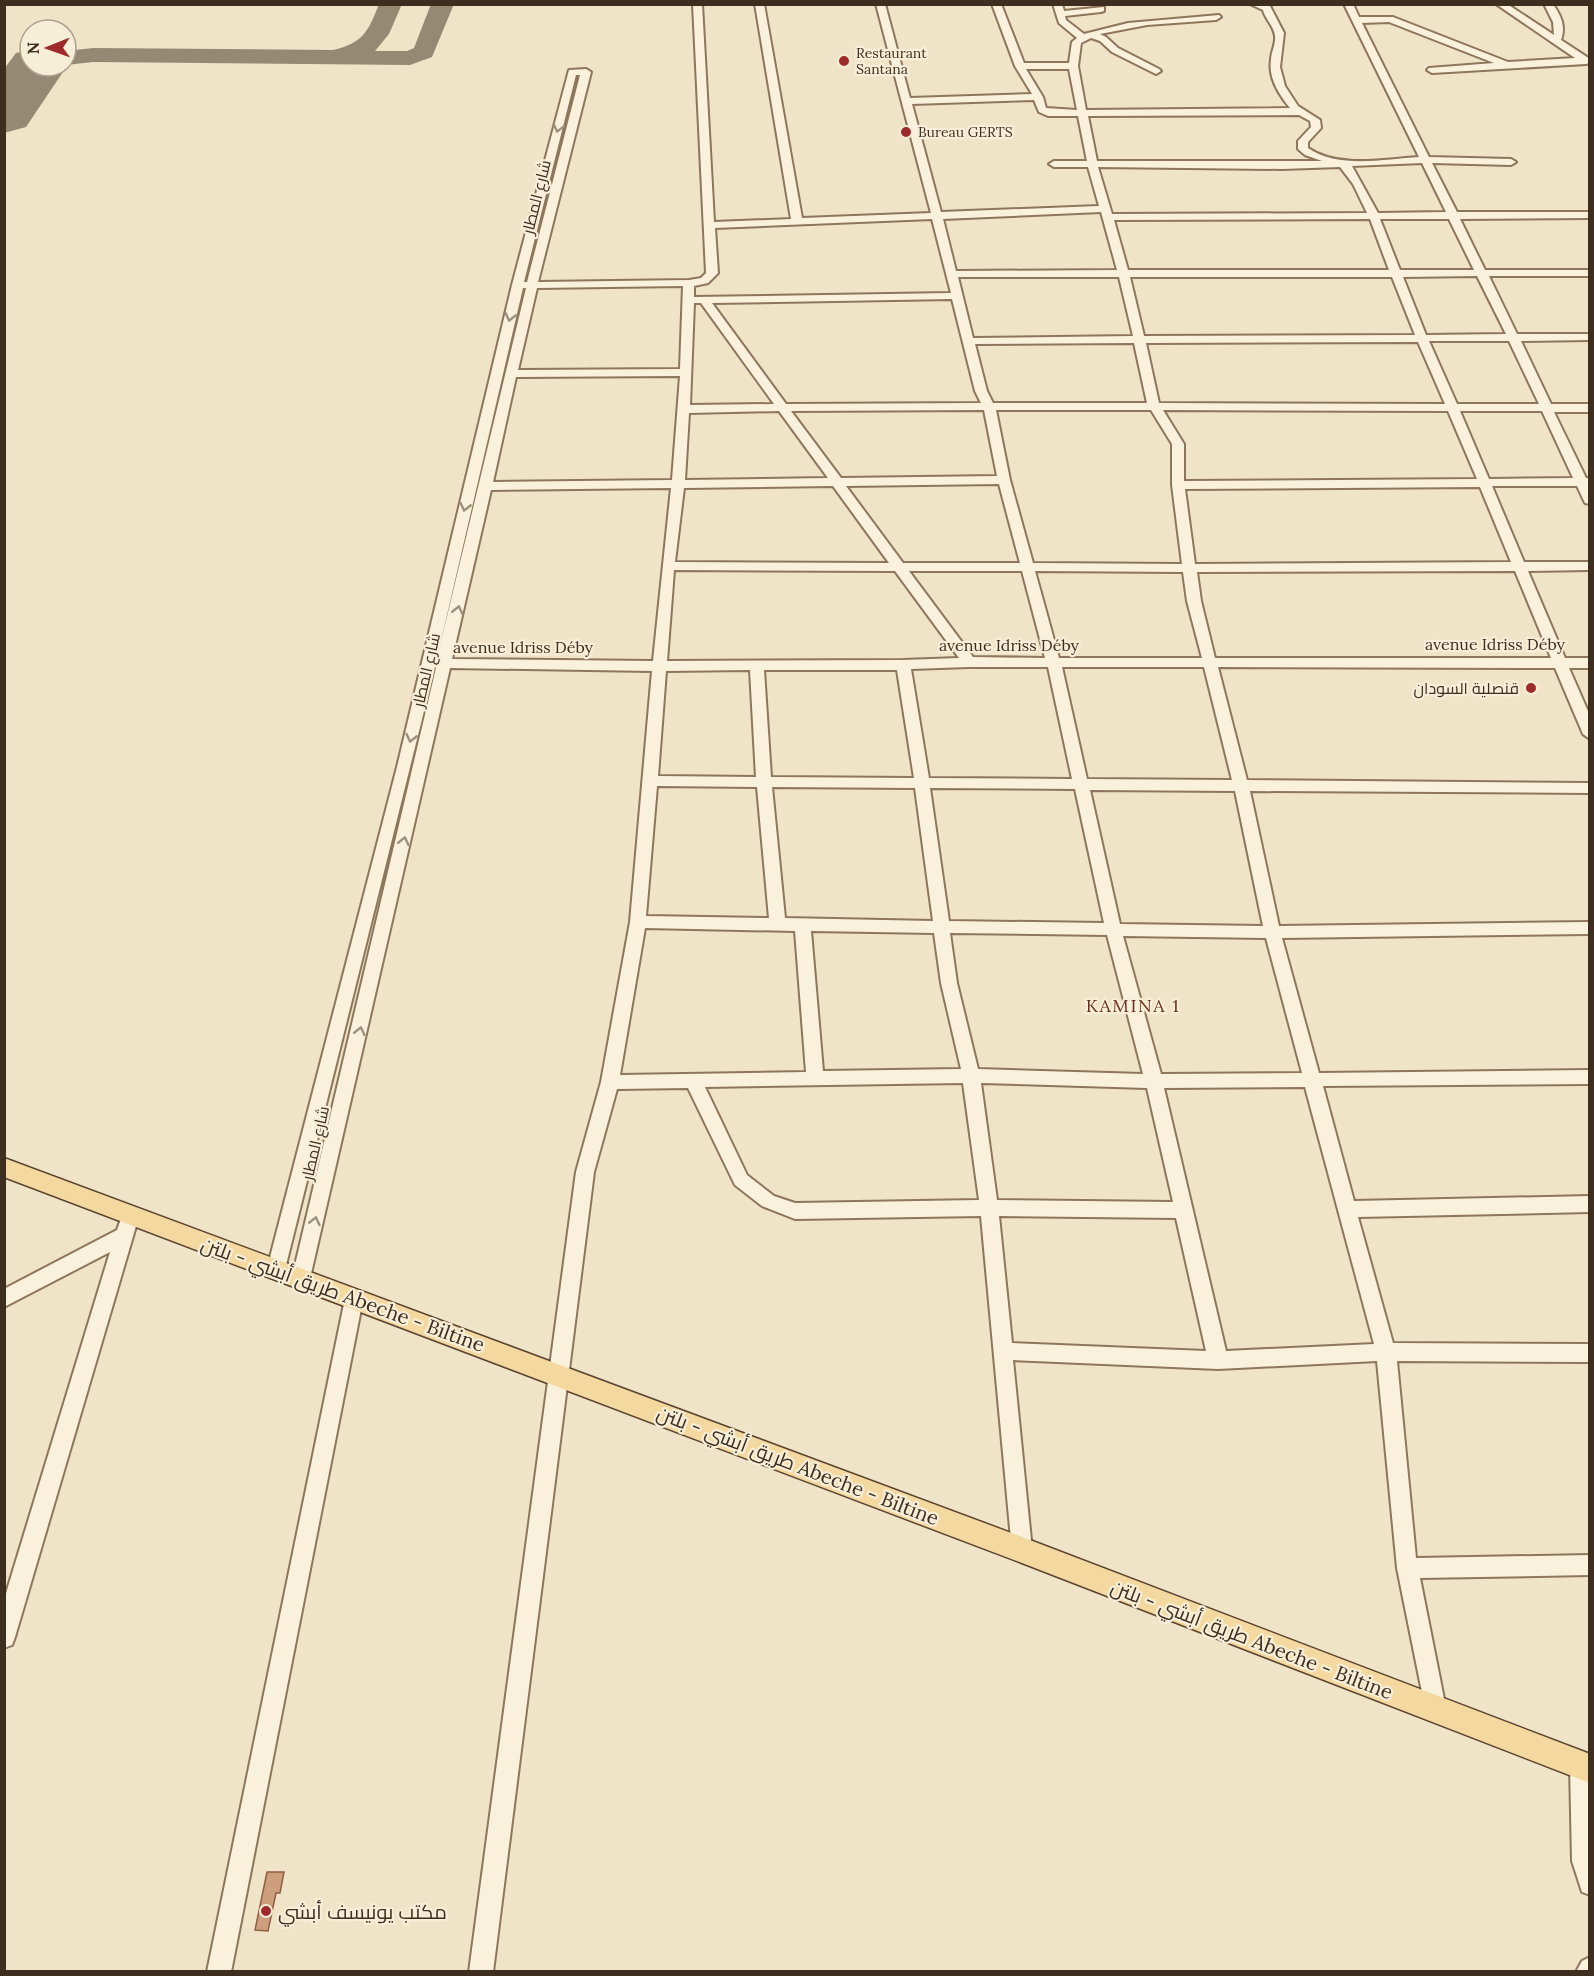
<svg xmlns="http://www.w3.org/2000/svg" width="1594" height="1976" font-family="Lora,Cairo,serif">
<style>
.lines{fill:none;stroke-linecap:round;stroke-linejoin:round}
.taxiway{fill:#968974;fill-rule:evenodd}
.runway{fill:#968974;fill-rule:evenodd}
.building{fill:#cf9f7d;stroke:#8d5f41;stroke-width:1.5}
.minor-casing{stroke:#8d765c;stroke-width:4}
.major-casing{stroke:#5b4430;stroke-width:3}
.minor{fill:#faf1dc;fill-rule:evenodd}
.major{fill:#f3d9a0;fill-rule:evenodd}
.oneway{stroke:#9c907e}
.poi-dot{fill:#9e2a2b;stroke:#f7eed8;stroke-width:2}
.labels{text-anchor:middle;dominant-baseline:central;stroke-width:4.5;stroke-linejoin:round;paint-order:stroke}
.far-poi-label{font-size:14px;fill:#3d2e20;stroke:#f7eed8;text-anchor:start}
.street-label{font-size:16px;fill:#3d2e20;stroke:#f7eed8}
.poi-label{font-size:16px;fill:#3d2e20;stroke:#f7eed8;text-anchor:end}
.neighbourhood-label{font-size:18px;letter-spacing:1.5px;fill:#6b2e1e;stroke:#f7eed8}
.near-street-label{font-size:20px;fill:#3d2e20;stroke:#f7eed8}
.near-poi-label{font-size:20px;fill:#3d2e20;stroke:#f7eed8;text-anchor:start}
</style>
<rect width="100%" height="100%" fill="#f0e4c8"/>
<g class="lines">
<path class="taxiway" d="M379,4H402L389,34L375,51H407L414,48L431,4H454L432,57L410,65L93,62L66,65V51L93,48L333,50C363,43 368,32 379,4Z"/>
<polygon class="runway" points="30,50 30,66 67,66 26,127 4,133 4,69 16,53"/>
</g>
<polygon class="building" points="267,1872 284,1872 280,1893 276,1893 268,1931 255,1930"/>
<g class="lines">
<defs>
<g id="minor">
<path d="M693,4H702L714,222L791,219L755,4H764L802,218L931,213L876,4H885L910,98L1032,94L1015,66L992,4H1001L1024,63H1069L1072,42L1077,38L1059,23L1053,4H1062L1064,11L1104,7V11L1101,12L1065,16L1066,20L1084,34L1128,23L1219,15L1221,17L1216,20L1147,25L1100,34L1106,37L1118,48L1159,69L1161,71L1156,74L1112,52L1100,41L1091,38L1081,43L1078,66L1086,110L1290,108C1279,95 1268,77 1271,60C1271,52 1276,44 1275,36C1274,26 1265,19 1263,10L1250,4L1270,6L1284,33L1280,67L1285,86L1298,106L1320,120L1321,128L1308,142V148C1338,169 1385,159 1419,157L1344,4H1353L1359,17H1393L1508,62L1575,58L1496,4H1507L1554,35L1553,22L1544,4H1553C1561,16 1566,26 1561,40L1590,59L1589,63L1586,64L1432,73L1427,70L1429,68L1494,63L1389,22L1362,23L1429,157L1511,159L1516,162L1511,165L1432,163L1457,212H1590V218L1460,219L1485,270H1590V276H1489L1517,334H1590V340L1521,341L1551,404H1590V412H1554L1586,478H1590V504L1585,503L1577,486H1492L1524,562H1590V570L1528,571L1565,658H1590V668H1569L1590,716V739L1583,734L1555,668L1218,667L1247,780L1590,783V793L1250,791L1279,926L1590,922V934L1282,938L1319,1073L1590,1070V1084L1323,1086L1354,1201L1590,1196V1212L1358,1217L1393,1343L1590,1344V1362L1397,1361L1416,1558L1590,1555V1575L1420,1578L1446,1709L1443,1717L1435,1720L1427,1717L1397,1568L1377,1361L1218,1369L1013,1360L1032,1550L1029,1557L1022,1560L1015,1557L1012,1550L981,1216L795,1219L762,1206L735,1185L688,1088L617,1089L594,1172L493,1972H469L576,1172L601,1082L630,922L652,671L450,668L310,1278L308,1284L301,1286L294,1284L292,1278L436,668L435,667L285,1269L283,1275L276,1277L269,1275L267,1269L397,767L512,285L569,70L586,69L591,72L538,282L689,280L701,278L706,273ZM1026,69H1069L1077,110L1046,108L1043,97ZM576,75H580L527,282H524ZM1034,100L1039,112L1048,116H1078L1087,161H1054L1049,164L1054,167H1088L1099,206L941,212L912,104ZM1299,115L1310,121L1311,127L1298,141V149L1305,155L1322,161H1097L1088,116ZM1422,163L1446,212L1378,213L1352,166ZM1098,167L1282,169L1340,167L1353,184L1367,213L1112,214ZM1101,212L1117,270L956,271L943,219ZM932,219L951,293L694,297V286L708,283L718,273L715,228ZM1370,219L1389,270H1128L1114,220ZM1380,219H1449L1474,270H1400ZM1477,276L1506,334L1426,335L1403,277ZM958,277H1119L1133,336L973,338ZM1130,277H1392L1415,335L1144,336ZM683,286L680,369L518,370L537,288ZM523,288H526L437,658ZM952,299L975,391L981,403L786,404L712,303ZM694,303H701L774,404L690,405ZM1429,341H1509L1539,404H1457ZM1418,342L1445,404L1159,403L1146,343ZM1134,343L1147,403H993L987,391L975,344ZM680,376L672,480L493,482L516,377ZM984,410L997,476L841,478L791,411ZM996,410H1151L1172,444V485L1182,564L1033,563L1010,480ZM1163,410L1448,411L1477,479L1184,481V444ZM779,411L828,478L685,480L689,413ZM1460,411H1542L1573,478L1489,479ZM999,484L1020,563H903L846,486ZM833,486L889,563L675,562L684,488ZM1480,487L1511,562L1195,564L1185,489ZM671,488L653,661L452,659L491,490ZM674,570L895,571L959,658L903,660L667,661ZM909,571H1022L1045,658L973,657ZM1035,571L1183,572L1187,601L1202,658H1059ZM1515,571L1551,658H1215L1201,601L1197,572ZM969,667H1048L1072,779L929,778L911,669ZM1062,667H1204L1232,780L1087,779ZM750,670L756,777L658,776L666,671ZM764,670H897L914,778L771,777ZM657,786L757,787L769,918L646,916ZM772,787L915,788L933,921L785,918ZM930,788L1075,789L1104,923L949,921ZM1090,790L1235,791L1263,926L1120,924ZM645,928L795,931L806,1072L620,1075ZM811,931L934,933L941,983L961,1069L823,1071ZM950,933L1107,935L1143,1074L978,1069L957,983ZM1123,936L1266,938L1302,1073L1161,1074ZM963,1083L979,1200L795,1203L774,1196L747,1175L705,1087ZM981,1083L1147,1088L1173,1202L997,1200ZM1305,1087L1374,1344L1226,1351L1164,1088ZM999,1216L1176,1218L1206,1351L1012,1343Z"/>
<polygon points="130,1208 136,1210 139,1216 15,1637 12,1645 4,1648 4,1600 110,1252 4,1307 4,1289 117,1230 124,1210"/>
<polygon points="354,1291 361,1293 363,1299 231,1972 207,1972 345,1299 347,1293"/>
<polygon points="1581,1754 1590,1758 1590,1895 1582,1892 1572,1861 1570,1765 1573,1757"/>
<polygon points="1590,1957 1590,1972 1576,1972 1582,1961"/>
</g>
<polygon id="major" points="4,1158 1022,1537 1590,1754 1590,1783 1022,1563 4,1177"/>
</defs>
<use href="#minor" class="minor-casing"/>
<use href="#major" class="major-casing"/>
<use href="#minor" class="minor"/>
<use href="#major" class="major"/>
</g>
<defs><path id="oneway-chevron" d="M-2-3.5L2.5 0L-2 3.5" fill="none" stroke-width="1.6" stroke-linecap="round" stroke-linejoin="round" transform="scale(1.5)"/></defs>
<g class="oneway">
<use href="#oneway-chevron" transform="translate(558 128) rotate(104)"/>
<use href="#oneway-chevron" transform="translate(510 317) rotate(103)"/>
<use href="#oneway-chevron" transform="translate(465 507) rotate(103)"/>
<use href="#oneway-chevron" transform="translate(458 610) rotate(-77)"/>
<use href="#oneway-chevron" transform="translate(411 738) rotate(103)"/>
<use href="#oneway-chevron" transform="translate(404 841) rotate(-77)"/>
<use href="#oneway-chevron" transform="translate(360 1031) rotate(-77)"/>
<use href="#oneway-chevron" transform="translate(315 1221) rotate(-77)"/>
</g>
<g class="poi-dot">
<circle cx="844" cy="61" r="6"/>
<circle cx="906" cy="132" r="6"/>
<circle cx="1531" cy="688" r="6"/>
<circle cx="266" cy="1911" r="6"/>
</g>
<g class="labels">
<g class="far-poi-label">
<text x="856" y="53">Restaurant<tspan x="856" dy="16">Santana</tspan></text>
<text x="918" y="132">Bureau GERTS</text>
</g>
<g class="street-label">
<text transform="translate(536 197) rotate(-76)">شارع المطار</text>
<text x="1495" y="644">avenue Idriss Déby</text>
<text x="1009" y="645">avenue Idriss Déby</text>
<text x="523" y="647">avenue Idriss Déby</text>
<text transform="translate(426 670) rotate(-77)">شارع المطار</text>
<text transform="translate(315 1143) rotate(-77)">شارع المطار</text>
</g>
<g class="poi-label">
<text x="1519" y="688">قنصلية السودان</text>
</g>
<g class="neighbourhood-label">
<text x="1133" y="1005">KAMINA 1</text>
</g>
<g class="near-street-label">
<text transform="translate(343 1294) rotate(20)">طريق أبشي - بلتن Abeche - Biltine</text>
<text transform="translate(798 1465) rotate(21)">طريق أبشي - بلتن Abeche - Biltine</text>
<text transform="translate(1252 1639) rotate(21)">طريق أبشي - بلتن Abeche - Biltine</text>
</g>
<g class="near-poi-label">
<text x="278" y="1911">مكتب يونيسف أبشي</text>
</g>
</g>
<rect width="1594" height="1976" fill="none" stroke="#3d2e20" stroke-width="12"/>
<g transform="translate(48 48) rotate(269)"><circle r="28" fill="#f7eed8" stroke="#ada18e" stroke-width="1.5"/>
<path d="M0-4.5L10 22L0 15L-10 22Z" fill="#9e2a2b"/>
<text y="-9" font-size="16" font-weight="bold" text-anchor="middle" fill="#3d2e20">N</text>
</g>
</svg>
